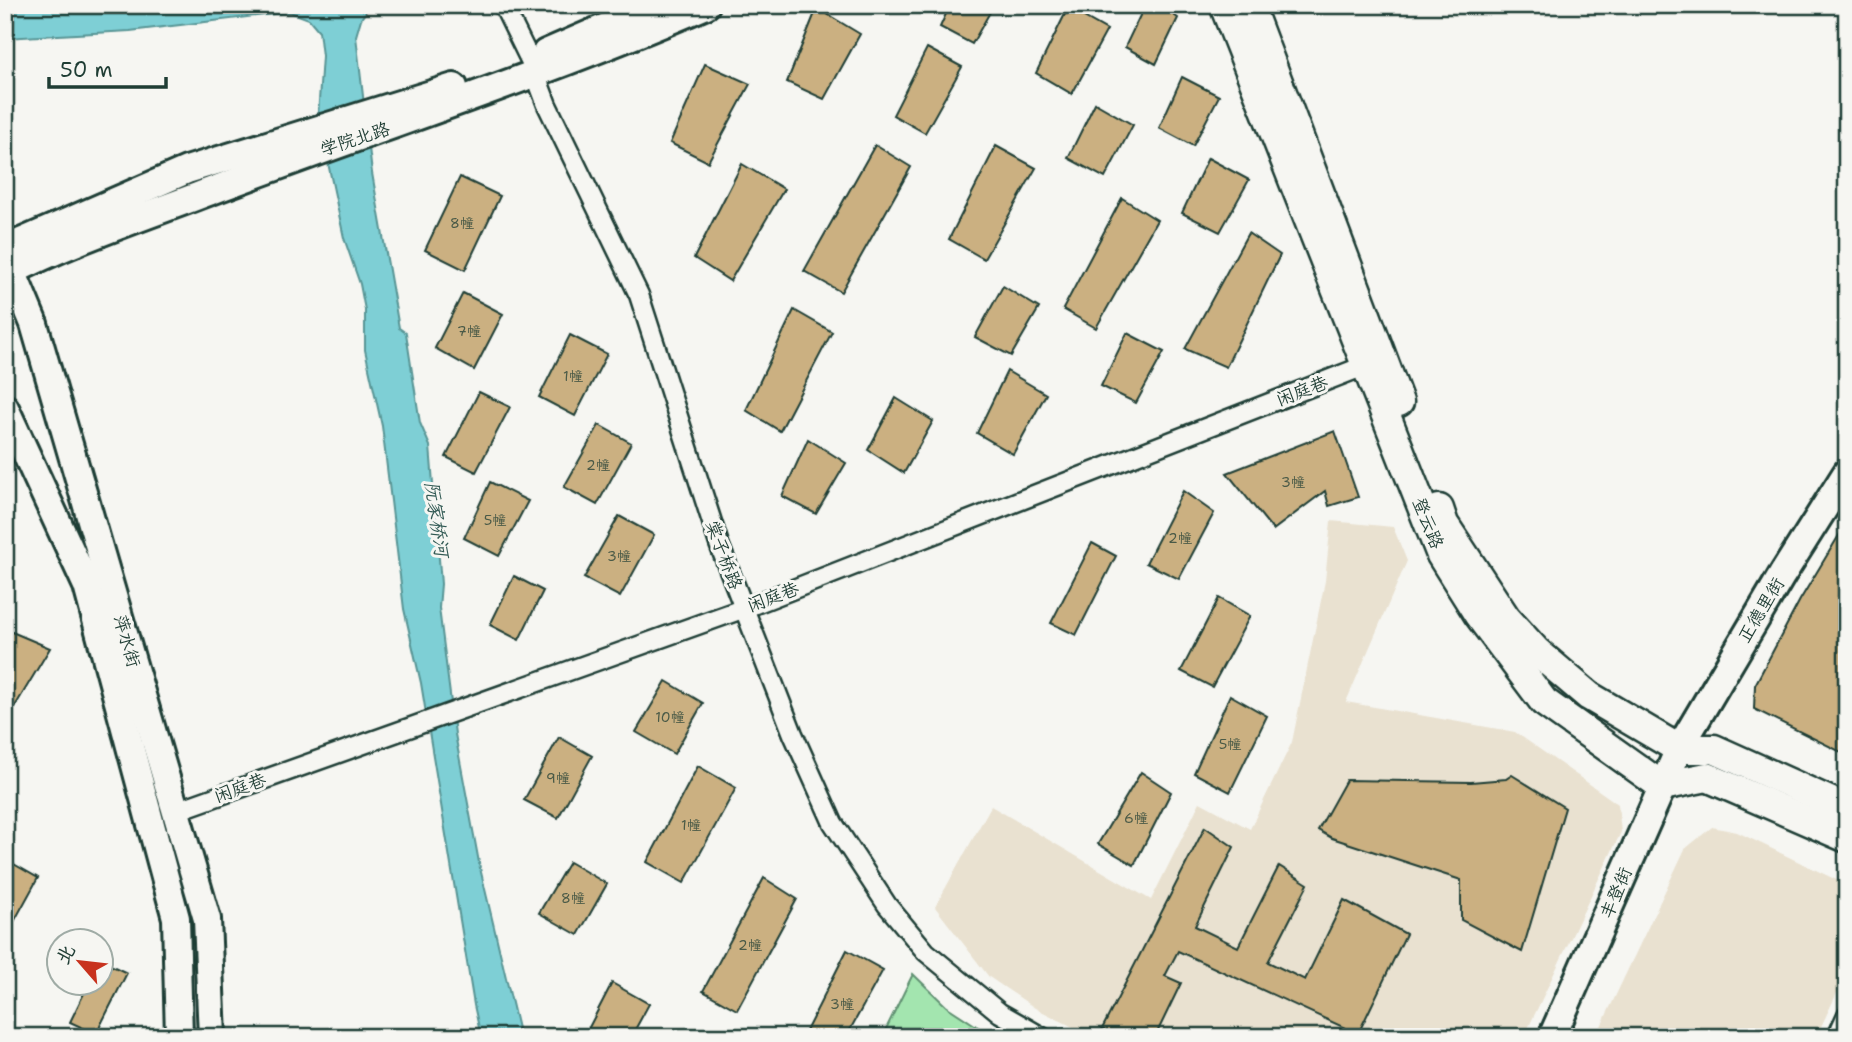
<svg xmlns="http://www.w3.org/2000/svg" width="1852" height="1042" font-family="'Shantell Sans','LXGW WenKai TC',sans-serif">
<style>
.built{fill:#e9e1d0}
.green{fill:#a3e5af;stroke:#619172;stroke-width:2}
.water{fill:#7ecfd5;stroke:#589595;stroke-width:2}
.building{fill:#cbb081;stroke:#1f3d34;stroke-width:2}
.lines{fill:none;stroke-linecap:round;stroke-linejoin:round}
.street-casing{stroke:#1f3d34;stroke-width:23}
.secondary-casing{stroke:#1f3d34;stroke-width:32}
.primary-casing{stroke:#1f3d34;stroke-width:33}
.street{stroke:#f6f6f2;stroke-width:18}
.secondary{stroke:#f6f6f2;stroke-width:26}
.primary{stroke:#f6f6f2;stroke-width:28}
.labels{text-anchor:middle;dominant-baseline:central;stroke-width:6;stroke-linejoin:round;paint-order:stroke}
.number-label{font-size:14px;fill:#4a5a47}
.street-label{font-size:18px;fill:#1f3d34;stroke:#f6f6f2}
.water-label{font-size:19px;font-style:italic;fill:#325a54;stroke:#f6f6f2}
</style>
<rect width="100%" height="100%" fill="#f6f6f2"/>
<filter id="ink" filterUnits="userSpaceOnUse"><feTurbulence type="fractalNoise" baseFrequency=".0143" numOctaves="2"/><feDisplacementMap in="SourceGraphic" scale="14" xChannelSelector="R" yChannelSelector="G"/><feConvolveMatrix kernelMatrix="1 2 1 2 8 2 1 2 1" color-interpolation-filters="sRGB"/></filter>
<g filter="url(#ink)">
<g class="built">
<polygon points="1331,521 1393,527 1407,561 1346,702 1515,732 1618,804 1621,832 1524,1037 1093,1037 1035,1008 989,977 935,907 991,806 1151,900 1200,802 1250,829 1292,742 1325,581"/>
<polygon points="1712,827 1737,832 1847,885 1847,972 1816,1037 1596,1037 1685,849"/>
</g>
<polygon class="green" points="913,974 946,1006 993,1037 882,1037"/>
<polygon class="water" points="370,5 361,19 356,36 372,173 399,328 406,333 420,423 430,446 441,584 439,608 455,734 480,868 520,1037 481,1037 474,1005 421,683 404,609 382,426 365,350 365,310 360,284 344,238 318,116 322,56 319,31 309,19 290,12 130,31 5,38 5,6"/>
<g class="building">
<polygon points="950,5 994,5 972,44 940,27"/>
<polygon points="1145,5 1159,5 1178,18 1156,64 1125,47"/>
<polygon points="817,8 860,34 824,99 787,82"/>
<polygon points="1068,8 1107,30 1072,94 1036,73"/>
<polygon points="927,48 962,67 925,133 893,115"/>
<polygon points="705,64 750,84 708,162 670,143"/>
<polygon points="1182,77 1219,96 1193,146 1159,128"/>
<polygon points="1095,103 1133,125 1105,178 1068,158"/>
<polygon points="875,145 911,167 841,292 804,271"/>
<polygon points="996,146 1036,168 984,259 949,239"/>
<polygon points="1208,158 1249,180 1220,232 1182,213"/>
<polygon points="742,164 784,189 730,281 694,258"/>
<polygon points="460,177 500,196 465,270 425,250"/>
<polygon points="1122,198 1157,220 1096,328 1063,309"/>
<polygon points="1248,233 1280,255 1226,367 1185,349"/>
<polygon points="1003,286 1039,308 1011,356 975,337"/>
<polygon points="463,293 503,314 474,370 435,348"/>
<polygon points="794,310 832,332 780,431 746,410"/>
<polygon points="1127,333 1164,352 1136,403 1101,386"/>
<polygon points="570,335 607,354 575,416 539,397"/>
<polygon points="1007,371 1046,394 1013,454 977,433"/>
<polygon points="479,392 510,407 476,472 446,457"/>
<polygon points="896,398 933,421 904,473 868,450"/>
<polygon points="599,425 631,443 597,505 564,487"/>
<polygon points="1335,431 1358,497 1329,506 1325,491 1273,530 1227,473"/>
<polygon points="808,439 846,463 816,514 782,496"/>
<polygon points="490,482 528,501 499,556 464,538"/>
<polygon points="1183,491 1214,513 1179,579 1146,563"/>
<polygon points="619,516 654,535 620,597 584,578"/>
<polygon points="1847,522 1847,755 1754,709 1755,685 1800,600"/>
<polygon points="1092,543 1116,556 1076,635 1051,623"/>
<polygon points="514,576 543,591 519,640 490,625"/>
<polygon points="1219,598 1250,616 1212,687 1181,671"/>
<polygon points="12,632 50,648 5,723 5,644"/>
<polygon points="666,681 703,703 674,754 636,732"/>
<polygon points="1230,695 1267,716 1230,792 1194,773"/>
<polygon points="559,737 592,756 558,818 524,800"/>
<polygon points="698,766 736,788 684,883 647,862"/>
<polygon points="1141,772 1171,792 1134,865 1098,844"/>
<polygon points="1512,775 1565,808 1522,952 1461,920 1461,880 1332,838 1318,830 1346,780 1471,782 1506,779"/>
<polygon points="1205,827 1234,847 1195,926 1238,947 1279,866 1308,884 1268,962 1305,980 1344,900 1406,934 1358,1034 1178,951 1165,976 1181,983 1155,1037 1120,1037 1102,1029"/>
<polygon points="5,859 38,878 5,938"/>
<polygon points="569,862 607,884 578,935 539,913"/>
<polygon points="764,878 797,899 737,1010 703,991"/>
<polygon points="847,950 883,970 846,1037 803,1037"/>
<polygon points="102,961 127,973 96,1034 70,1022 89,983 102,983"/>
<polygon points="612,983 649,1004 631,1037 584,1037"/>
</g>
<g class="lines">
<defs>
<g id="street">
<polyline points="503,5 530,60 547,105 639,295 719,544 793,734 833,823 887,905 926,952 1000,1013 1042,1037"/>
<polyline points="176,811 745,608 1364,366"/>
<polyline points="1837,1037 1847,1015"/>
</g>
<g id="secondary">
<polyline points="546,53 657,5"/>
<polyline points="5,249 187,170 454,87"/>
<polyline points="5,254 34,324 207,919 212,1037"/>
<path d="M5,275C70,241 143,217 211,191C376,129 544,75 706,5"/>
<polyline points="5,408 87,586 176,918 179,1037"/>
<polyline points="1552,1037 1679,749 1782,575 1847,472"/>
</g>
<g id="primary">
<polyline points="1224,5 1441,555 1478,614 1544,702 1662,786 1707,777 1847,838"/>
<polyline points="1249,5 1399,402"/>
<polyline points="1439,509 1444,524 1506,618 1536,651 1589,696 1679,749 1714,749 1847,809"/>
</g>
</defs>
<use href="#street" class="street-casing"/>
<use href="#secondary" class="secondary-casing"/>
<use href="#primary" class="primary-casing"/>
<use href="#street" class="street"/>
<use href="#secondary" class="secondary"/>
<use href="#primary" class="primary"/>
</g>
</g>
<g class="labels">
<g class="number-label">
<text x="462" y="223">8幢</text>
<text x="469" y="331">7幢</text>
<text x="573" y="376">1幢</text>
<text x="598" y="465">2幢</text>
<text x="1293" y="482">3幢</text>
<text x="495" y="520">5幢</text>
<text x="1180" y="538">2幢</text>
<text x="619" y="556">3幢</text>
<text x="670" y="717">10幢</text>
<text x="1230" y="744">5幢</text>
<text x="558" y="778">9幢</text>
<text x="1136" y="818">6幢</text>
<text x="691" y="825">1幢</text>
<text x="573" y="898">8幢</text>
<text x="750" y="945">2幢</text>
<text x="842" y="1004">3幢</text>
</g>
<g class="street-label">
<text transform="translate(355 139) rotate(-18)">学院北路</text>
<text transform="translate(1302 391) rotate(-21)">闲庭巷</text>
<text transform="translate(1428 523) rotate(68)">登云路</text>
<text transform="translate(724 555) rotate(69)">棠子桥路</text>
<text transform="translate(773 597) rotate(-21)">闲庭巷</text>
<text transform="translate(1761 610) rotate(-59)">正德里街</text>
<text transform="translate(127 641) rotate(74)">萍水街</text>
<text transform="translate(240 788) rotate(-20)">闲庭巷</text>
<text transform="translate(1616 893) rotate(-67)">丰登街</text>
</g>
<g class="water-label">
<text transform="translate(437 519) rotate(82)">阮家桥河</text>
</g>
</g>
<rect width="1852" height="1042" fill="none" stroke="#f6f6f2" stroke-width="28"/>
<rect x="14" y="14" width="1824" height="1014" fill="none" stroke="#1f3d34" stroke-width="2.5" filter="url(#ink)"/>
<g transform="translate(80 962) rotate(298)"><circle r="33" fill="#f6f6f2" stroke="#a0aca6" stroke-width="2"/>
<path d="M0-5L12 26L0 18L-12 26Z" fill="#c8321e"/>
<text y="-10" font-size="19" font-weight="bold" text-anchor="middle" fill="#1f3d34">北</text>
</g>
<path d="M49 77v10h117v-10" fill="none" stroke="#1f3d34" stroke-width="3.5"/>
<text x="60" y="77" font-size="21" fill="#1f3d34" stroke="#f6f6f2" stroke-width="5" paint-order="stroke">50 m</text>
</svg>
